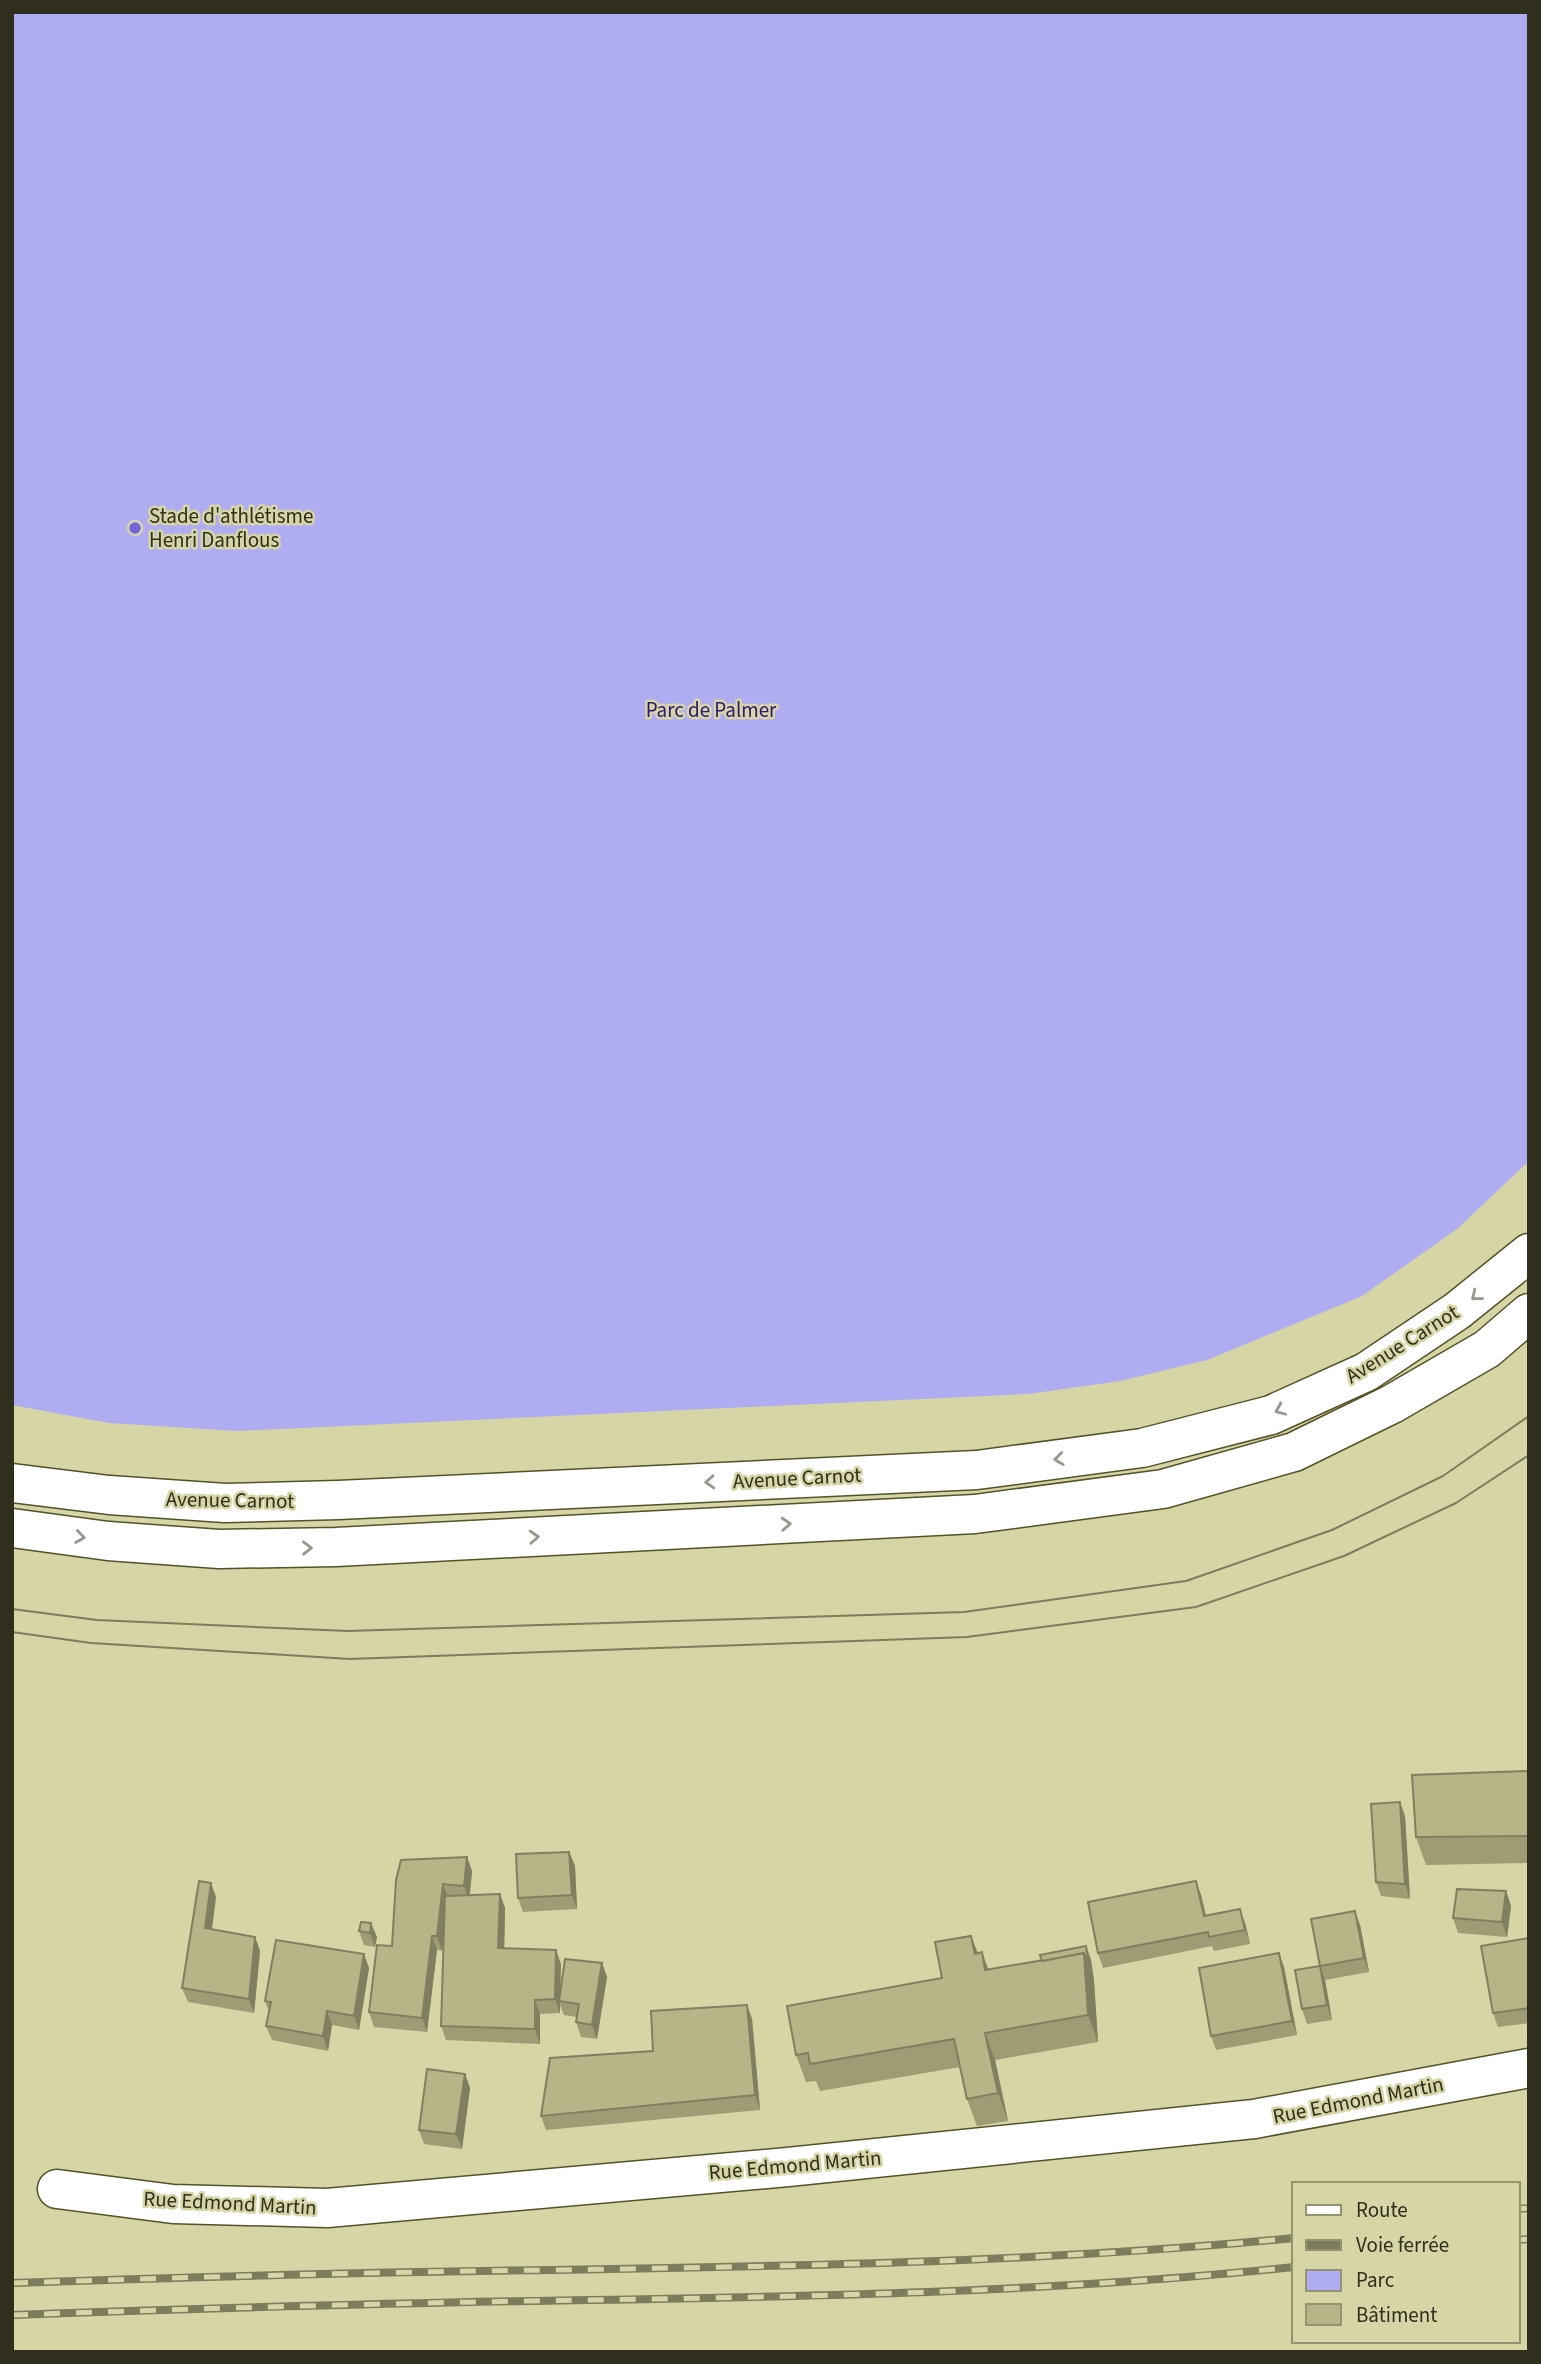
<svg xmlns="http://www.w3.org/2000/svg" width="1541" height="2364" font-family="'Source Sans 3',sans-serif">
<style>
.green{fill:#afacf2}
.lines{fill:none;stroke-linecap:round;stroke-linejoin:round}
.minor-casing{stroke:#545228;stroke-width:41}
.major-casing{stroke:#545228;stroke-width:41}
.minor{stroke:#fff;stroke-width:38}
.major{stroke:#fff;stroke-width:38}
.tram{stroke:#7d7c5c;stroke-width:2}
.rail-casing{stroke:#7d7c5c;stroke-width:8}
.rail{stroke:#d6d5a6;stroke-width:5;stroke-dasharray:16;stroke-linecap:butt}
.wall{fill:#9d9c75}
.shaded-wall{fill:#807f5f}
.building{fill:#b7b588;stroke:#807f5f;stroke-width:2}
.oneway{stroke:#98978e}
.poi-dot{fill:#7562dd;stroke:#d6d5a6;stroke-width:2.5}
.labels{text-anchor:middle;dominant-baseline:central;stroke-width:5;stroke-linejoin:round;paint-order:stroke}
.poi-label{font-size:21px;fill:#302f1d;stroke:#d6d5a6;text-anchor:start}
.park-label{font-size:21px;fill:#301776;stroke:#d6d5a6}
.street-label{font-size:21px;fill:#302f1d;stroke:#d6d5a6}
</style>
<rect width="100%" height="100%" fill="#d6d5a6"/>
<polygon class="green" points="12,12 1529,12 1529,1161 1457,1229 1362,1296 1207,1360 1120,1381 1028,1394 237,1431 109,1423 12,1405"/>
<g class="lines">
<defs>
<polyline id="minor" points="57,2189 173,2204 327,2208 788,2167 1254,2119 1529,2068"/>
<g id="major">
<polyline points="12,1483 109,1495 225,1503 338,1500 977,1470 1142,1448 1271,1415 1366,1372 1457,1311 1529,1253"/>
<polyline points="12,1528 108,1541 219,1549 336,1547 975,1514 1163,1489 1294,1452 1392,1404 1487,1349 1529,1313"/>
</g>
</defs>
<use href="#minor" class="minor-casing"/>
<use href="#major" class="major-casing"/>
<use href="#minor" class="minor"/>
<use href="#major" class="major"/>
<g class="tram">
<polyline points="12,1609 97,1620 348,1631 964,1612 1186,1581 1332,1530 1443,1476 1529,1416"/>
<polyline points="12,1632 91,1643 350,1659 967,1637 1196,1607 1344,1556 1456,1503 1529,1455"/>
</g>
<defs>
<g id="rail">
<polyline points="1518,2209 1529,2208"/>
<polyline points="1518,2240 1529,2239"/>
<path d="M12,2283C193,2277 373,2272 554,2270C801,2266 1048,2262 1294,2238"/>
<path d="M12,2315C184,2309 356,2304 528,2301C783,2297 1040,2294 1294,2267"/>
</g>
</defs>
<use href="#rail" class="rail-casing"/>
<use href="#rail" class="rail"/>
</g>
<g class="wall">
<polygon points="1529,1771 1529,1863 1426,1865 1416,1837"/>
<polygon points="1405,1816 1410,1899 1381,1896 1376,1882"/>
<polygon points="569,1852 575,1866 577,1909 523,1912 518,1898"/>
<polygon points="467,1857 472,1871 470,1895 500,1894 505,1908 504,1948 561,1964 560,1990 602,1963 607,1977 597,2039 581,2037 576,2022 577,2017 564,2015 560,2005 560,2013 540,2014 540,2044 446,2040 441,2026 444,1928 442,1951 437,1950 427,2032 374,2027 369,2012 392,1946 396,1880"/>
<polygon points="1506,1891 1511,1906 1507,1937 1458,1933 1453,1918"/>
<polygon points="1201,1895 1206,1915 1245,1923 1250,1944 1214,1951 1212,1946 1103,1968 1098,1953"/>
<polygon points="216,1897 212,1929 255,1937 260,1951 254,2013 188,2002 182,1988"/>
<polygon points="361,1922 377,1937 375,1947 364,1945 359,1931"/>
<polygon points="1360,1925 1369,1972 1325,1980 1332,2020 1307,2024 1302,2009 1320,1966"/>
<polygon points="971,1936 978,1953 988,1970 1042,1961 1086,1946 1091,1960 1094,1981 1098,2042 995,2060 1008,2121 977,2126 967,2099 960,2067 820,2091 816,2081 806,2082 796,2055 942,1978"/>
<polygon points="1529,1938 1529,2023 1498,2027 1493,2013"/>
<polygon points="1284,1967 1297,2035 1216,2050 1211,2036"/>
<polygon points="369,1968 359,2030 332,2025 328,2051 272,2040 266,2026 269,2012 265,2001"/>
<polygon points="747,2005 752,2019 760,2110 546,2130 541,2116 653,2051"/>
<polygon points="465,2074 470,2088 462,2149 424,2144 419,2130"/>
</g>
<g class="shaded-wall">
<polygon points="1400,1802 1405,1816 1410,1899 1405,1884"/>
<polygon points="569,1852 575,1866 577,1909 572,1895"/>
<polygon points="467,1857 472,1871 469,1900 464,1886"/>
<polygon points="1196,1881 1201,1895 1209,1930 1204,1916"/>
<polygon points="211,1883 216,1897 210,1942 205,1928"/>
<polygon points="443,1884 448,1898 442,1951 437,1936"/>
<polygon points="1506,1891 1511,1906 1507,1937 1502,1922"/>
<polygon points="500,1894 505,1908 504,1962 498,1948"/>
<polygon points="1240,1909 1245,1923 1250,1944 1245,1930"/>
<polygon points="1355,1911 1360,1925 1369,1972 1364,1958"/>
<polygon points="371,1923 377,1937 375,1947 370,1933"/>
<polygon points="432,1936 437,1950 427,2032 422,2018"/>
<polygon points="971,1936 981,1963 975,1954"/>
<polygon points="255,1937 260,1951 254,2013 249,1999"/>
<polygon points="1086,1946 1091,1960 1094,1981 1098,2042 1088,2015 1084,1953"/>
<polygon points="556,1950 561,1964 560,2001 559,2001 560,2005 560,2013 555,1999"/>
<polygon points="982,1952 992,1980 985,1970"/>
<polygon points="1279,1953 1284,1967 1297,2035 1292,2021"/>
<polygon points="364,1954 369,1968 359,2030 354,2016"/>
<polygon points="602,1963 607,1977 597,2039 592,2025"/>
<polygon points="1320,1966 1325,1980 1332,2020 1327,2005"/>
<polygon points="535,2000 540,2014 540,2044 535,2029"/>
<polygon points="747,2005 752,2019 760,2110 755,2095"/>
<polygon points="327,2011 332,2025 328,2051 323,2036"/>
<polygon points="985,2033 995,2060 1008,2121 998,2093"/>
<polygon points="465,2074 470,2088 462,2149 456,2134"/>
</g>
<g class="building">
<polygon points="1529,1771 1529,1836 1416,1837 1412,1775"/>
<polygon points="1400,1802 1405,1884 1376,1882 1371,1804"/>
<polygon points="569,1852 572,1895 518,1898 516,1854"/>
<polygon points="467,1857 464,1886 443,1884 437,1936 432,1936 422,2018 369,2012 377,1945 392,1946 396,1880 401,1860"/>
<polygon points="199,1881 211,1883 205,1928 255,1937 249,1999 182,1988"/>
<polygon points="1196,1881 1204,1916 1240,1909 1245,1930 1209,1937 1208,1932 1098,1953 1088,1902"/>
<polygon points="1457,1889 1506,1891 1502,1922 1453,1918"/>
<polygon points="500,1894 498,1948 556,1950 555,1999 535,2000 535,2029 441,2026 445,1896"/>
<polygon points="1355,1911 1364,1958 1320,1966 1327,2005 1302,2009 1295,1970 1320,1966 1311,1919"/>
<polygon points="361,1922 371,1923 370,1933 359,1931"/>
<polygon points="971,1936 975,1954 982,1952 985,1970 1084,1953 1088,2015 985,2033 998,2093 967,2099 954,2039 810,2064 808,2053 796,2055 787,2006 942,1978 935,1942"/>
<polygon points="1529,1938 1529,2008 1493,2013 1481,1946"/>
<polygon points="276,1940 364,1954 354,2016 327,2011 323,2036 266,2026 271,2002 265,2001"/>
<polygon points="1086,1946 1089,1966 1084,1953 1042,1961 1040,1955"/>
<polygon points="1279,1953 1292,2021 1211,2036 1199,1968"/>
<polygon points="565,1959 602,1963 592,2025 576,2022 579,2004 559,2001"/>
<polygon points="747,2005 755,2095 541,2116 550,2058 653,2051 651,2011"/>
<polygon points="427,2069 465,2074 456,2134 419,2130"/>
</g>
<defs><path id="oneway-chevron" d="M-2-3.5L2.5 0L-2 3.5" fill="none" stroke-width="1.6" stroke-linecap="round" stroke-linejoin="round" transform="scale(1.75)"/></defs>
<g class="oneway">
<use href="#oneway-chevron" transform="translate(1476 1296) rotate(141)"/>
<use href="#oneway-chevron" transform="translate(1280 1410) rotate(157)"/>
<use href="#oneway-chevron" transform="translate(1059 1459) rotate(173)"/>
<use href="#oneway-chevron" transform="translate(710 1482) rotate(177)"/>
<use href="#oneway-chevron" transform="translate(786 1524) rotate(-3)"/>
<use href="#oneway-chevron" transform="translate(80 1537) rotate(8)"/>
<use href="#oneway-chevron" transform="translate(534 1537) rotate(-3)"/>
<use href="#oneway-chevron" transform="translate(307 1548) rotate(-1)"/>
</g>
<circle class="poi-dot" cx="135" cy="528" r="7"/>
<g class="labels">
<g class="poi-label">
<text x="149" y="516">Stade d'athlétisme<tspan x="149" dy="24">Henri Danflous</tspan></text>
</g>
<g class="park-label">
<text x="711" y="710">Parc de Palmer</text>
</g>
<g class="street-label">
<text transform="translate(1402 1344) rotate(-32)">Avenue Carnot</text>
<text transform="translate(797 1478) rotate(-3)">Avenue Carnot</text>
<text transform="translate(230 1500) rotate(1)">Avenue Carnot</text>
<text transform="translate(1358 2100) rotate(-11)">Rue Edmond Martin</text>
<text transform="translate(795 2165) rotate(-5)">Rue Edmond Martin</text>
<text transform="translate(230 2203) rotate(3)">Rue Edmond Martin</text>
</g>
</g>
<rect width="1541" height="2364" fill="none" stroke="#302f1d" stroke-width="28"/>
<rect x="1292" y="2182" width="228" height="161" fill="#d6d5a6" stroke="#94936f" stroke-width="2"/>
<rect x="1306" y="2205" width="35" height="10" fill="#ffffff" stroke="#94936f" stroke-width="2"/>
<text x="1356" y="2217" font-size="21" fill="#302f1d">Route</text>
<rect x="1306" y="2240" width="35" height="10" fill="#7d7c5c" stroke="#94936f" stroke-width="2"/>
<text x="1356" y="2252" font-size="21" fill="#302f1d">Voie ferrée</text>
<rect x="1306" y="2270" width="35" height="21" fill="#afacf2" stroke="#94936f" stroke-width="2"/>
<text x="1356" y="2287" font-size="21" fill="#302f1d">Parc</text>
<rect x="1306" y="2304" width="35" height="21" fill="#b7b588" stroke="#94936f" stroke-width="2"/>
<text x="1356" y="2322" font-size="21" fill="#302f1d">Bâtiment</text>
</svg>
